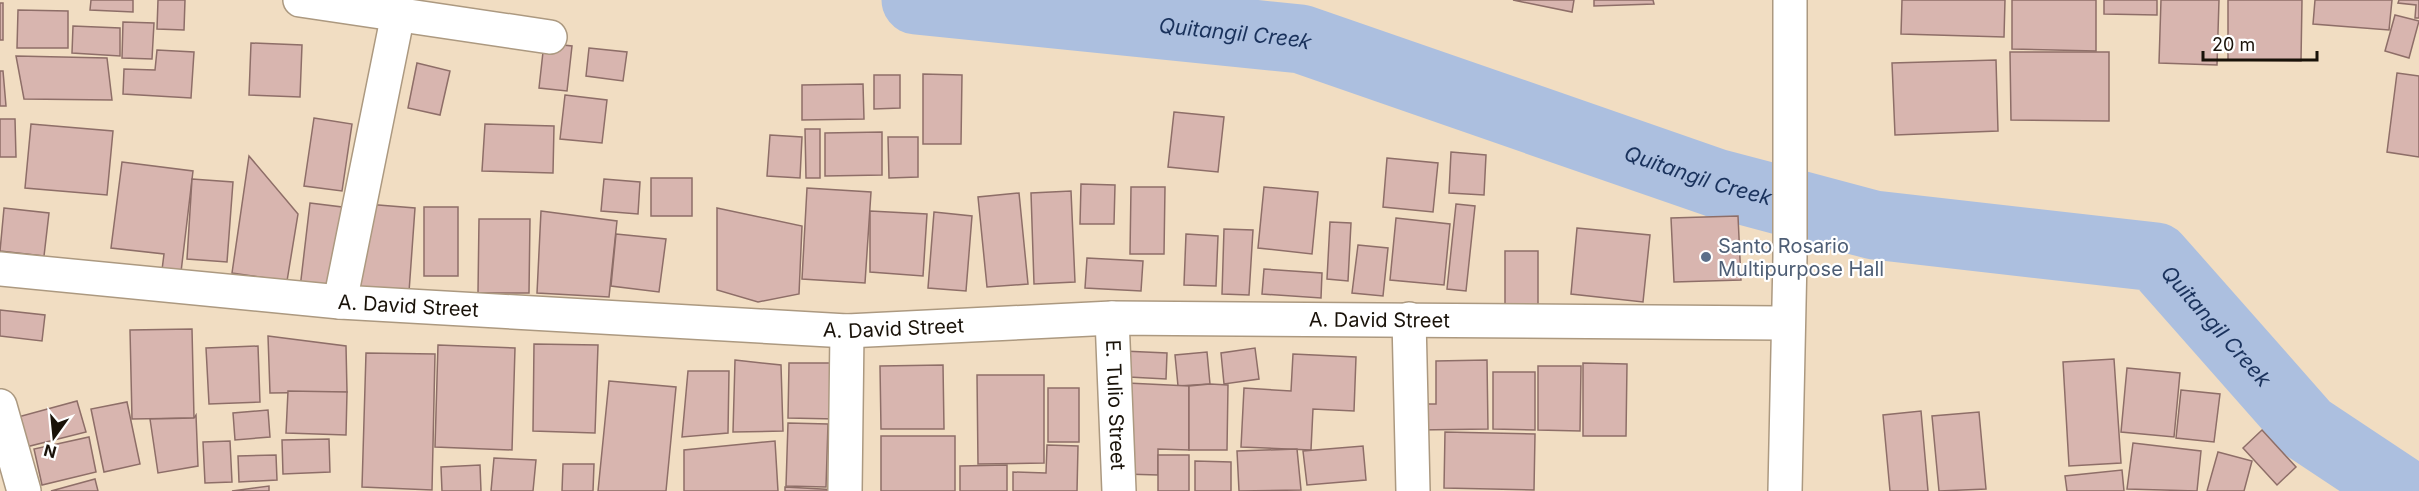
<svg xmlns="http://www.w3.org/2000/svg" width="2419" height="491" font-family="Inter,sans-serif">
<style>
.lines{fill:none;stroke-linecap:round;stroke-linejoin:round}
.river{stroke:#acbfdf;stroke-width:69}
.building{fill:#d8b5af;stroke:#8e6e68;stroke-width:1.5}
.minor-casing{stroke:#ac9980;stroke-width:36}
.trunk-casing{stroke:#ac9980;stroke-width:36}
.minor{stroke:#fff;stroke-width:33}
.trunk{stroke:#fff;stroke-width:33}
.service-dot{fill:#5c6f8a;stroke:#fff;stroke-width:2}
.labels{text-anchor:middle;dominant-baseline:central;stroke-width:4.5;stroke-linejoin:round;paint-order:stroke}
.service-label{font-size:20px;fill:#4e5e75;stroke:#fff;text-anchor:start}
.street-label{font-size:20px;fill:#191209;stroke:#fff}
.water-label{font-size:21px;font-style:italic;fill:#1a325c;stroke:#fff}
</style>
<rect width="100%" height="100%" fill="#f1ddc2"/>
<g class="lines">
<path class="river" id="s1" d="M916,0L1301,39L1716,183L1874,225L2156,257L2307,428L2402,491"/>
</g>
<g class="building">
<polygon points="91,0 133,0 133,12 90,10"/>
<polygon points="158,0 185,0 184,30 157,29"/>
<polygon points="1513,0 1574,0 1572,12"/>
<polygon points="1594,0 1653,0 1654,4 1594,6"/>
<polygon points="1902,0 2005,0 2004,37 1901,34"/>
<polygon points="2012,0 2096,0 2096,51 2012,49"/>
<polygon points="2104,0 2157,0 2157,15 2104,14"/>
<polygon points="2161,0 2219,0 2217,65 2159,63"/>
<polygon points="2228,0 2302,0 2301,61 2228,60"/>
<polygon points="2315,0 2392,0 2389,30 2313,24"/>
<polygon points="2399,0 2419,0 2419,18 2415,18 2416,5 2398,3"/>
<rect x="0" y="3" width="3" height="37"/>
<polygon points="18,10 68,11 68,48 17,48"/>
<polygon points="2395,15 2419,21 2409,58 2385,51"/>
<polygon points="123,22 154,23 152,59 122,58"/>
<polygon points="73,26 120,28 120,56 72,53"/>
<polygon points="251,43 302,45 300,97 249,95"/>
<polygon points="544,43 572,46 567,91 539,88"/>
<polygon points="589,48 627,52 623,81 586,76"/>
<polygon points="157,50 194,52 191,98 123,94 124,69 155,70"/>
<polygon points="2010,52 2109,52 2109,121 2011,120"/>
<polygon points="16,56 107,58 112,100 24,99"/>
<polygon points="1996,60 1998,131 1895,135 1892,63"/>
<polygon points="417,63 450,71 440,115 408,108"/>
<polygon points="0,71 3,71 6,106 0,106"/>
<polygon points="2397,73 2419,76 2419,157 2387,152"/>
<polygon points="923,74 962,75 961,144 923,144"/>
<polygon points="874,75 900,75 900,108 874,109"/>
<polygon points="863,84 864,119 802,120 802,85"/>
<polygon points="565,95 607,100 602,143 560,139"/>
<polygon points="1174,112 1224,117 1218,172 1168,167"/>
<polygon points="314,118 352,124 342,191 304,186"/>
<polygon points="0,119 15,119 16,157 0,157"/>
<polygon points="31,124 113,131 107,195 25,188"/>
<polygon points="485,124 554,126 553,173 482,171"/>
<polygon points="805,129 820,129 820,178 806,178"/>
<polygon points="882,132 882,175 825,176 825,133"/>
<polygon points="770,135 802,137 800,178 767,176"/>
<polygon points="888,137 918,137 918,177 889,178"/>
<polygon points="1451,152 1486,155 1484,195 1449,193"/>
<polygon points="249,156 298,214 287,281 232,273"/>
<polygon points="1387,158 1438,163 1433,212 1383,207"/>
<polygon points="122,162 193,171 181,272 162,270 164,254 111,248"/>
<rect x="651" y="178" width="41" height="38"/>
<polygon points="192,179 233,182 227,262 187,259"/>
<polygon points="604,179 640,182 638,214 601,211"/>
<polygon points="1081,184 1115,185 1114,224 1080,224"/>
<polygon points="1131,187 1165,187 1164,254 1130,254"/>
<polygon points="1264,187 1318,192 1312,254 1258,248"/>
<polygon points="807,188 871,192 865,283 802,279"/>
<polygon points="1071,191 1075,282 1034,284 1031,193"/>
<polygon points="1019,193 1028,284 987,287 978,197"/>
<polygon points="310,203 342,207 332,291 300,288"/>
<polygon points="366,204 415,208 409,292 360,289"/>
<polygon points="1456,204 1475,206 1466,291 1447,289"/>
<rect x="424" y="207" width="34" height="69"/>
<polygon points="4,208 49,213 44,256 0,251"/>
<polygon points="717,208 802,226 799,294 758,302 717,290"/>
<polygon points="541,211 617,221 609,297 537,293"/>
<polygon points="870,211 927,214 923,276 870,272"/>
<polygon points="934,212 972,216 966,291 928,288"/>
<polygon points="1738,216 1741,280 1674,282 1671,218"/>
<polygon points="1396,218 1450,224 1444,285 1390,280"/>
<polygon points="479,219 530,219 529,293 478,293"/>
<polygon points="1330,222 1351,223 1348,281 1327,279"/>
<polygon points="1577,228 1650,235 1643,302 1571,294"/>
<polygon points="1224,229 1253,230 1249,295 1222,294"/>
<polygon points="616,234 666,239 659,292 611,286"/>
<polygon points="1186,234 1218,236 1216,286 1184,285"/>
<polygon points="1358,245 1388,248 1383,296 1352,293"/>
<rect x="1505" y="251" width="33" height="55"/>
<polygon points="1087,258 1143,261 1141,291 1085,288"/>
<polygon points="1264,269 1322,273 1321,298 1262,294"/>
<polygon points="0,310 45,315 42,341 0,336"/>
<polygon points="192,329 194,418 132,419 130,330"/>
<polygon points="268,336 346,346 347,392 270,393"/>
<polygon points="534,344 598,345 595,433 533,431"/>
<polygon points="438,345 515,348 512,450 435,447"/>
<polygon points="258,346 260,402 209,404 206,348"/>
<polygon points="1255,348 1259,379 1224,384 1221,353"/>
<polygon points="1123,351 1167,353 1166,379 1129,377"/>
<polygon points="1207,352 1210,384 1178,386 1175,355"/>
<polygon points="366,353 435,354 432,490 362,487"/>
<polygon points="1293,354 1356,357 1354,411 1313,409 1311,450 1241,447 1244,388 1291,391"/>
<polygon points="2114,359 2121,463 2069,466 2063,362"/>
<polygon points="735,360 781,365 783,431 733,432"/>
<polygon points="1487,360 1488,429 1418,430 1417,404 1436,404 1436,361"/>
<polygon points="789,363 837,363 836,419 788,418"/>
<polygon points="1583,363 1627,364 1626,436 1583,436"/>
<polygon points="943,365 944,429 881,429 880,366"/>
<polygon points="1538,366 1581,366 1580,431 1538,430"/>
<polygon points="2127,368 2180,373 2174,437 2121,432"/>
<polygon points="688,371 729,371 728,433 682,437"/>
<polygon points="1493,372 1535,372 1535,430 1493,429"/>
<polygon points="977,375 1044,375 1044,463 978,464"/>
<polygon points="609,381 676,387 666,491 598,491"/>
<polygon points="1127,383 1189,386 1189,450 1158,449 1158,475 1124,474"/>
<polygon points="1210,384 1228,385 1227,450 1189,450 1189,386"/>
<rect x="1048" y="388" width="31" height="54"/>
<polygon points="2181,390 2220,394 2214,442 2176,438"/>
<polygon points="288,391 347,392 346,435 286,433"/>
<polygon points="77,401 86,432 26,447 18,417"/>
<polygon points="127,402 140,464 104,472 91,409"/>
<polygon points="268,410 270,437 235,440 233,413"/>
<polygon points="1921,411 1928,491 1890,491 1883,415"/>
<polygon points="1979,412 1986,489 1939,491 1932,416"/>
<polygon points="196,415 198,466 158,473 150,419 194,418"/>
<polygon points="788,423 828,424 826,487 786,486"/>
<polygon points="2262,430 2296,467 2277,485 2243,448"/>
<polygon points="1445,432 1535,434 1534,490 1444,488"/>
<rect x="881" y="436" width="74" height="55"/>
<polygon points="89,437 96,472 42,485 34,449"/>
<polygon points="329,439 330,472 283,474 282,440"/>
<polygon points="230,441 232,482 205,483 203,442"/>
<polygon points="775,441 778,491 684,491 684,450"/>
<polygon points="2133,443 2201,451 2197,491 2127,489"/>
<polygon points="1047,445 1078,446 1077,491 1013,491 1013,472 1046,473"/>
<polygon points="1363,446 1366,480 1307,485 1303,451"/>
<polygon points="1297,449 1301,490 1239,491 1237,451"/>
<polygon points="2218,452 2252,461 2244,491 2207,491"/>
<polygon points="276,455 277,480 239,482 238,456"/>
<rect x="1158" y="455" width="31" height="36"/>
<polygon points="494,458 536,460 533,491 491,491"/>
<polygon points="1195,461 1231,462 1231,491 1195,491"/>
<polygon points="563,464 594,464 593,491 562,491"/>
<polygon points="480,465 481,491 442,491 441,467"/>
<polygon points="1007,465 1007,491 960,491 960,466"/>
<polygon points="2122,470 2124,491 2067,491 2065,476"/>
<polygon points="95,479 98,491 51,491"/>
<polygon points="269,486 269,491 232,491"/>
<polygon points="785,487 839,490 839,491 785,491"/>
</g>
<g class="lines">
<defs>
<g id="minor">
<polyline points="300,0 550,37"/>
<path id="s2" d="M0,269L340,302L847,331L1112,318L1788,323"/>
<polyline points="340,302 398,14"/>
<path id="s3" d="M1112,318L1119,491"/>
<polyline points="1409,319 1413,491"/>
<polyline points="0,406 24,491"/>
<polyline points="845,491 847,331"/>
</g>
<polyline id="trunk" points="1785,491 1790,257 1790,0"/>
</defs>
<use href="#minor" class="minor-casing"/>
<use href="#trunk" class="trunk-casing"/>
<use href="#minor" class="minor"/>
<use href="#trunk" class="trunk"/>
</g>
<circle class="service-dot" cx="1706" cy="257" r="6"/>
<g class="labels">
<g class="service-label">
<text x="1718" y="246">Santo Rosario<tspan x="1718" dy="23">Multipurpose Hall</tspan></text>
</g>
<g class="street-label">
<text stroke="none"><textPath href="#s2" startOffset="410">A. David Street</textPath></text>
<text stroke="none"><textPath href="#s2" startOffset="1382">A. David Street</textPath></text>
<text stroke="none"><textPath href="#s2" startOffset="896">A. David Street</textPath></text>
<text stroke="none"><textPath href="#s3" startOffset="87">E. Tulio Street</textPath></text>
</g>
<g class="water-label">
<text stroke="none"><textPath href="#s1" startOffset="321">Quitangil Creek</textPath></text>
<text stroke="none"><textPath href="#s1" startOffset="807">Quitangil Creek</textPath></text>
<text stroke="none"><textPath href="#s1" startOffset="1365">Quitangil Creek</textPath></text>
</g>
</g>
<g transform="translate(54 437) rotate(195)" stroke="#ffffff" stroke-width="4.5" paint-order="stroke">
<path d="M0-4.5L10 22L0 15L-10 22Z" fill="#191209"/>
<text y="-9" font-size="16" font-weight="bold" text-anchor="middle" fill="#191209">N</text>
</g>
<path d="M2203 51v9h114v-9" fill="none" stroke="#191209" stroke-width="3"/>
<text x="2212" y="51" font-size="18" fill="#191209" stroke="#ffffff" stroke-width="4.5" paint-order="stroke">20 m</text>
</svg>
